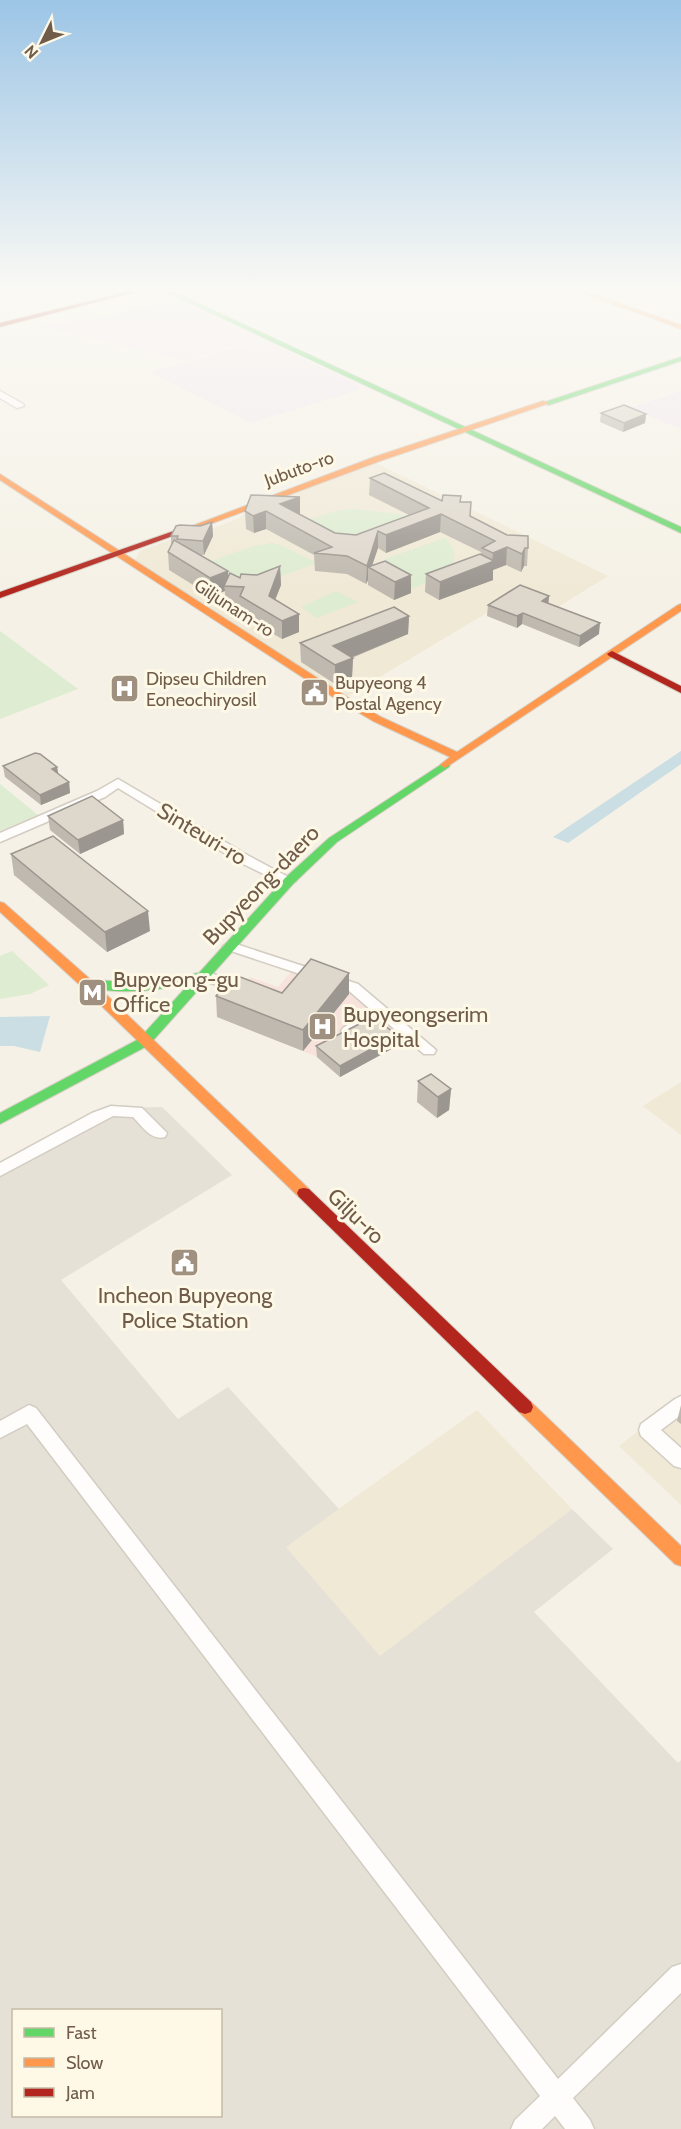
<svg xmlns="http://www.w3.org/2000/svg" width="681" height="2129" font-family="Cabin,sans-serif">
<style>
.residential{fill:#f0e9d6}
.industrial{fill:#e6e1d7;fill-rule:evenodd}
.education{fill:#f3e7ef}
.medical{fill:#f7e2dc}
.green{fill:#deecd1}
.water{fill:#cadee3}
.lines{fill:none;stroke-linecap:round;stroke-linejoin:round}
.street-casing{stroke:#d3ccc2;stroke-width:3}
.fast-casing{stroke:#d5cec3;stroke-width:2}
.slow-casing{stroke:#d5cec3;stroke-width:2}
.jam-casing{stroke:#d5cec3;stroke-width:2}
.street{fill:#fefdfb;fill-rule:evenodd}
.fast{fill:#63d668;fill-rule:evenodd}
.slow{fill:#ff974d;fill-rule:evenodd}
.jam{fill:#b3261e;fill-rule:evenodd}
.wall{fill:#bfb9af}
.shaded-wall{fill:#9b968f}
.building{fill:#ded7cc;stroke:#9b968f;stroke-width:1.5}
.labels{text-anchor:middle;dominant-baseline:central;stroke-width:6;stroke-linejoin:round;paint-order:stroke}
.far-street-label{font-size:18px;fill:#705c49;stroke:#fef8e6}
.far-poi-label{font-size:18px;fill:#705c49;stroke:#fef8e6;text-anchor:start}
.street-label{font-size:22px;fill:#705c49;stroke:#fef8e6}
.poi-label{font-size:22px;fill:#705c49;stroke:#fef8e6;text-anchor:start}
</style>
<rect width="100%" height="100%" fill="#f5f1e6"/>
<g class="residential">
<polygon points="376,463 608,576 558,607 520,593 343,699 133,564 140,551 194,531 206,531 239,518 248,510"/>
<polygon points="681,1082 681,1135 643,1106"/>
<polygon points="681,1398 681,1505 619,1446"/>
<polygon points="477,1410 572,1509 380,1657 285,1547"/>
</g>
<path class="industrial" d="M162,1107L232,1175L61,1280L178,1419L228,1387L339,1509L286,1547L380,1656L572,1509L613,1549L534,1612L678,1763L681,1760V2129H0V1164L104,1108ZM14,2010H220V2116H14Z"/>
<g class="education">
<polygon points="175,299 260,338 182,360 37,325 95,319"/>
<polygon points="259,342 267,342 359,385 358,390 251,423 150,372"/>
<polygon points="681,391 681,429 630,408"/>
</g>
<polygon class="medical" points="292,971 356,992 414,1037 340,1077 315,1056 217,1017 250,977 278,987"/>
<g class="green">
<polygon points="354,509 399,514 422,524 363,547 296,524 335,511"/>
<path d="M445,538C455,548 456,556 452,570L412,589L384,573L388,564L385,559Z"/>
<polygon points="271,543 281,545 317,563 258,585 239,586 209,562 254,546"/>
<polygon points="336,591 358,602 317,618 301,607"/>
<polygon points="0,631 78,689 0,719"/>
<polygon points="0,784 38,815 0,831"/>
<polygon points="12,951 49,985 30,994 0,999 0,956"/>
</g>
<g class="water">
<polygon points="681,751 681,764 568,843 553,837"/>
<polygon points="50,1016 40,1052 14,1046 0,1046 0,1017"/>
</g>
<g class="lines">
<defs>
<g id="street">
<polygon points="609,292 620,292 598,299 594,297"/>
<polygon points="0,391 23,404 24,406 17,408 0,398"/>
<polygon points="118,779 249,856 296,881 289,885 284,884 239,862 118,788 105,797 0,842 0,833 97,791"/>
<polygon points="230,942 358,984 436,1050 434,1054 424,1054 380,1017 353,1034 343,1034 341,1031 343,1028 371,1010 348,990 225,949 223,946"/>
<polygon points="204,971 252,987 254,990 247,995 199,979 197,976"/>
<path d="M111,1106L142,1108L167,1133L165,1137C151,1141 142,1126 133,1117L113,1116L0,1176V1163L92,1113Z"/>
<polygon points="681,1396 681,1415 661,1430 681,1448 681,1468 674,1466 641,1436 639,1430 641,1424 675,1399"/>
<polygon points="29,1405 36,1408 558,2079 672,1967 681,1964 681,1993 573,2098 590,2120 594,2129 565,2129 555,2116 542,2129 511,2129 515,2120 540,2096 27,1424 0,1438 0,1421"/>
</g>
<g id="fast">
<polygon points="166,292 174,292 681,527 681,533"/>
<polygon points="681,357 681,361 549,405 542,403"/>
<path d="M445,762L450,765L449,767L337,842L293,884L149,1045L0,1124V1113L139,1039L189,984C155,991 116,995 81,986L80,983L81,980L145,982L199,973L285,878L329,838Z"/>
</g>
<g id="slow">
<polygon points="580,292 588,292 681,325 681,329"/>
<polygon points="543,401 550,403 380,461 194,530 187,528 374,457"/>
<polygon points="0,474 347,697 381,717 457,752 678,605 681,604 681,611 445,768 440,765 450,757 373,721 339,701 0,480"/>
<polygon points="0,902 4,903 91,980 309,1189 311,1193 309,1197 299,1197 81,986 0,912"/>
<polygon points="525,1400 531,1402 681,1546 681,1566 675,1564 519,1412 517,1407 519,1402"/>
</g>
<g id="jam">
<polygon points="126,292 136,292 0,327 0,323"/>
<polygon points="188,526 195,528 0,598 0,592"/>
<polygon points="612,651 681,686 681,693 609,656 607,654"/>
<polygon points="304,1188 309,1189 531,1402 533,1407 531,1412 525,1414 519,1412 299,1197 297,1193 299,1189"/>
</g>
</defs>
<use href="#street" class="street-casing"/>
<use href="#fast" class="fast-casing"/>
<use href="#slow" class="slow-casing"/>
<use href="#jam" class="jam-casing"/>
<use href="#street" class="street"/>
<use href="#fast" class="fast"/>
<use href="#slow" class="slow"/>
<use href="#jam" class="jam"/>
</g>
<g class="wall">
<polygon points="601,413 646,414 645,423 623,432 600,422"/>
<polygon points="370,478 442,501 461,502 470,516 528,548 527,566 524,566 521,572 506,565 493,570 493,580 439,600 425,592 426,574 481,555 481,552 440,532 386,553 378,548 372,565 411,593 394,600 368,585 368,580 366,584 347,574 315,571 314,555 266,529 254,533 246,529 245,511 251,495 300,515 335,533 356,535 409,515 369,495"/>
<polygon points="212,522 213,536 204,555 200,555 228,577 240,578 257,575 280,566 281,585 275,600 299,614 299,632 282,639 241,615 240,605 225,604 225,591 211,596 169,570 168,552 171,545 171,536"/>
<polygon points="549,596 548,603 599,634 579,647 522,624 517,628 487,616 488,605"/>
<polygon points="409,616 408,634 352,658 353,658 352,677 335,684 301,662 300,643"/>
<polygon points="3,766 57,767 58,774 69,782 70,793 41,805 5,777"/>
<polygon points="48,816 123,820 124,834 80,854 50,830"/>
<polygon points="11,854 150,931 107,952 14,875"/>
<polygon points="282,993 349,994 303,1051 217,1017 216,996"/>
<polygon points="316,1046 397,1046 340,1077 317,1057"/>
<polygon points="418,1081 451,1089 449,1110 437,1118 417,1102"/>
<polygon points="681,1405 681,1424 677,1421"/>
</g>
<g class="shaded-wall">
<polygon points="646,414 645,423 623,432 624,423"/>
<polygon points="300,497 300,515 280,504"/>
<polygon points="266,511 266,529 254,533 253,516"/>
<polygon points="441,514 440,532 386,553 386,535"/>
<polygon points="212,522 213,536 204,555 203,541"/>
<polygon points="378,531 378,548 371,569 368,567 368,580 366,584 367,566"/>
<polygon points="507,547 506,565 493,570 493,580 439,600 440,582 492,562 493,553"/>
<polygon points="525,548 524,566 521,572 522,554"/>
<polygon points="280,566 281,585 269,615 269,596"/>
<polygon points="228,571 229,586 224,586 225,591 211,596 210,578"/>
<polygon points="411,575 411,593 394,600 395,582"/>
<polygon points="549,596 548,608 542,601"/>
<polygon points="523,613 522,624 517,628 517,616"/>
<polygon points="299,614 299,632 282,639 282,621"/>
<polygon points="409,616 408,634 333,665 333,646"/>
<polygon points="600,623 599,634 579,647 580,636"/>
<polygon points="353,658 352,677 335,684 335,665"/>
<polygon points="57,767 59,777 52,769"/>
<polygon points="69,782 70,793 41,805 40,795"/>
<polygon points="123,820 124,834 80,854 78,840"/>
<polygon points="148,911 150,931 107,952 105,932"/>
<polygon points="349,973 349,994 303,1051 303,1030"/>
<polygon points="397,1035 397,1046 340,1077 340,1066"/>
<polygon points="451,1089 449,1110 437,1118 438,1097"/>
</g>
<g class="building">
<polygon points="624,405 646,414 624,423 601,413"/>
<polygon points="384,473 442,501 443,495 461,496 460,502 471,502 470,516 507,535 528,536 528,548 525,548 522,554 507,547 493,553 482,548 495,541 441,514 386,535 378,531 367,566 347,556 314,553 332,547 266,511 253,516 245,511 251,495 300,497 280,504 335,533 356,535 429,508 370,478"/>
<polygon points="212,522 203,541 177,539 178,536 171,536 176,526 180,525 200,526"/>
<polygon points="174,540 228,571 210,578 168,552"/>
<polygon points="480,554 494,561 440,582 426,574"/>
<polygon points="385,561 411,575 395,582 368,567"/>
<polygon points="280,566 269,596 299,614 282,621 240,596 244,587 224,586 230,573 240,578 241,574 257,575"/>
<polygon points="520,585 549,596 542,601 600,623 580,636 523,613 517,616 488,605"/>
<polygon points="394,607 409,616 333,646 353,658 335,665 300,643"/>
<polygon points="35,753 40,754 57,767 52,769 69,782 40,795 3,766"/>
<polygon points="92,796 123,820 78,840 48,816"/>
<polygon points="53,836 148,911 105,932 11,854"/>
<polygon points="311,959 349,973 303,1030 216,996 235,975 282,993"/>
<polygon points="373,1017 397,1035 340,1066 316,1046"/>
<polygon points="431,1074 451,1089 438,1097 418,1081"/>
</g>
<linearGradient id="sky" x2="0" y2="1"><stop stop-color="#9cc5e6"/><stop offset="0.49" stop-color="#faf9f4"/><stop offset="1" stop-color="#faf9f4" stop-opacity="0"/></linearGradient>
<rect width="681" height="590" fill="url(#sky)"/>
<defs>
<symbol id="hospital-square" viewBox="-11 -11 22 22"><rect x="-9" y="-9" width="18" height="18" rx="4" fill="#9f9080" stroke="#fef8e6"/><path d="M-5-5h3v3.5h4V-5h3V5h-3V1.5h-4V5h-3Z" fill="#fff"/></symbol>
<symbol id="civic-square" viewBox="-11 -11 22 22"><rect x="-9" y="-9" width="18" height="18" rx="4" fill="#9f9080" stroke="#fef8e6"/><path d="M-.6-6.5H3V-4.5H.6V-3L4-1V1h2V6H-6V1h2V-1L-.6-3ZM-1.2 2.5V6h2.4V2.5Z" fill="#fff"/></symbol>
<symbol id="metro-square" viewBox="-11 -11 22 22"><rect x="-9" y="-9" width="18" height="18" rx="4" fill="#9f9080" stroke="#fef8e6"/><path d="M-5.5 5V-5H-3L0 0L3-5H5.5V5H3V-.5L0 4L-3-.5V5Z" fill="#fff"/></symbol>
</defs>
<g fill-rule="evenodd">
<use href="#hospital-square" x="108" y="672" width="33" height="33"/>
<use href="#civic-square" x="298" y="676" width="33" height="33"/>
<use href="#metro-square" x="76" y="976" width="33" height="33"/>
<use href="#hospital-square" x="306" y="1010" width="33" height="33"/>
<use href="#civic-square" x="168" y="1246" width="33" height="33"/>
</g>
<g class="labels">
<g class="far-street-label">
<text transform="translate(299 469) rotate(-20)">Jubuto-ro</text>
<text transform="translate(234 608) rotate(33)">Giljunam-ro</text>
</g>
<g class="far-poi-label">
<text x="146" y="679">Dipseu Children<tspan x="146" dy="21">Eoneochiryosil</tspan></text>
<text x="335" y="683">Bupyeong 4<tspan x="335" dy="21">Postal Agency</tspan></text>
</g>
<g class="street-label">
<text transform="translate(202 834) rotate(31)">Sinteuri-ro</text>
<text transform="translate(261 885) rotate(-46)">Bupyeong-daero</text>
<text transform="translate(356 1216) rotate(44)">Gilju-ro</text>
</g>
<g class="poi-label">
<text x="113" y="979">Bupyeong-gu<tspan x="113" dy="25">Office</tspan></text>
<text x="343" y="1014">Bupyeongserim<tspan x="343" dy="25">Hospital</tspan></text>
<text x="185" y="1295" text-anchor="middle">Incheon Bupyeong<tspan x="185" dy="25">Police Station</tspan></text>
</g>
</g>
<rect x="12" y="2009" width="210" height="108" fill="#fef8e6" stroke="#c5baa7" stroke-width="1.5"/>
<rect x="24" y="2028" width="30" height="9" fill="#63d668" stroke="#c5baa7" stroke-width="1.5"/>
<text x="66" y="2039" font-size="18" fill="#705c49">Fast</text>
<rect x="24" y="2058" width="30" height="9" fill="#ff974d" stroke="#c5baa7" stroke-width="1.5"/>
<text x="66" y="2069" font-size="18" fill="#705c49">Slow</text>
<rect x="24" y="2088" width="30" height="9" fill="#b3261e" stroke="#c5baa7" stroke-width="1.5"/>
<text x="66" y="2099" font-size="18" fill="#705c49">Jam</text>
<g transform="translate(42 42) rotate(227)" stroke="#fef8e6" stroke-width="4.5" paint-order="stroke">
<path d="M0-4.5L10 22L0 15L-10 22Z" fill="#705c49"/>
<text y="-9" font-size="16" font-weight="bold" text-anchor="middle" fill="#705c49">N</text>
</g>
</svg>
